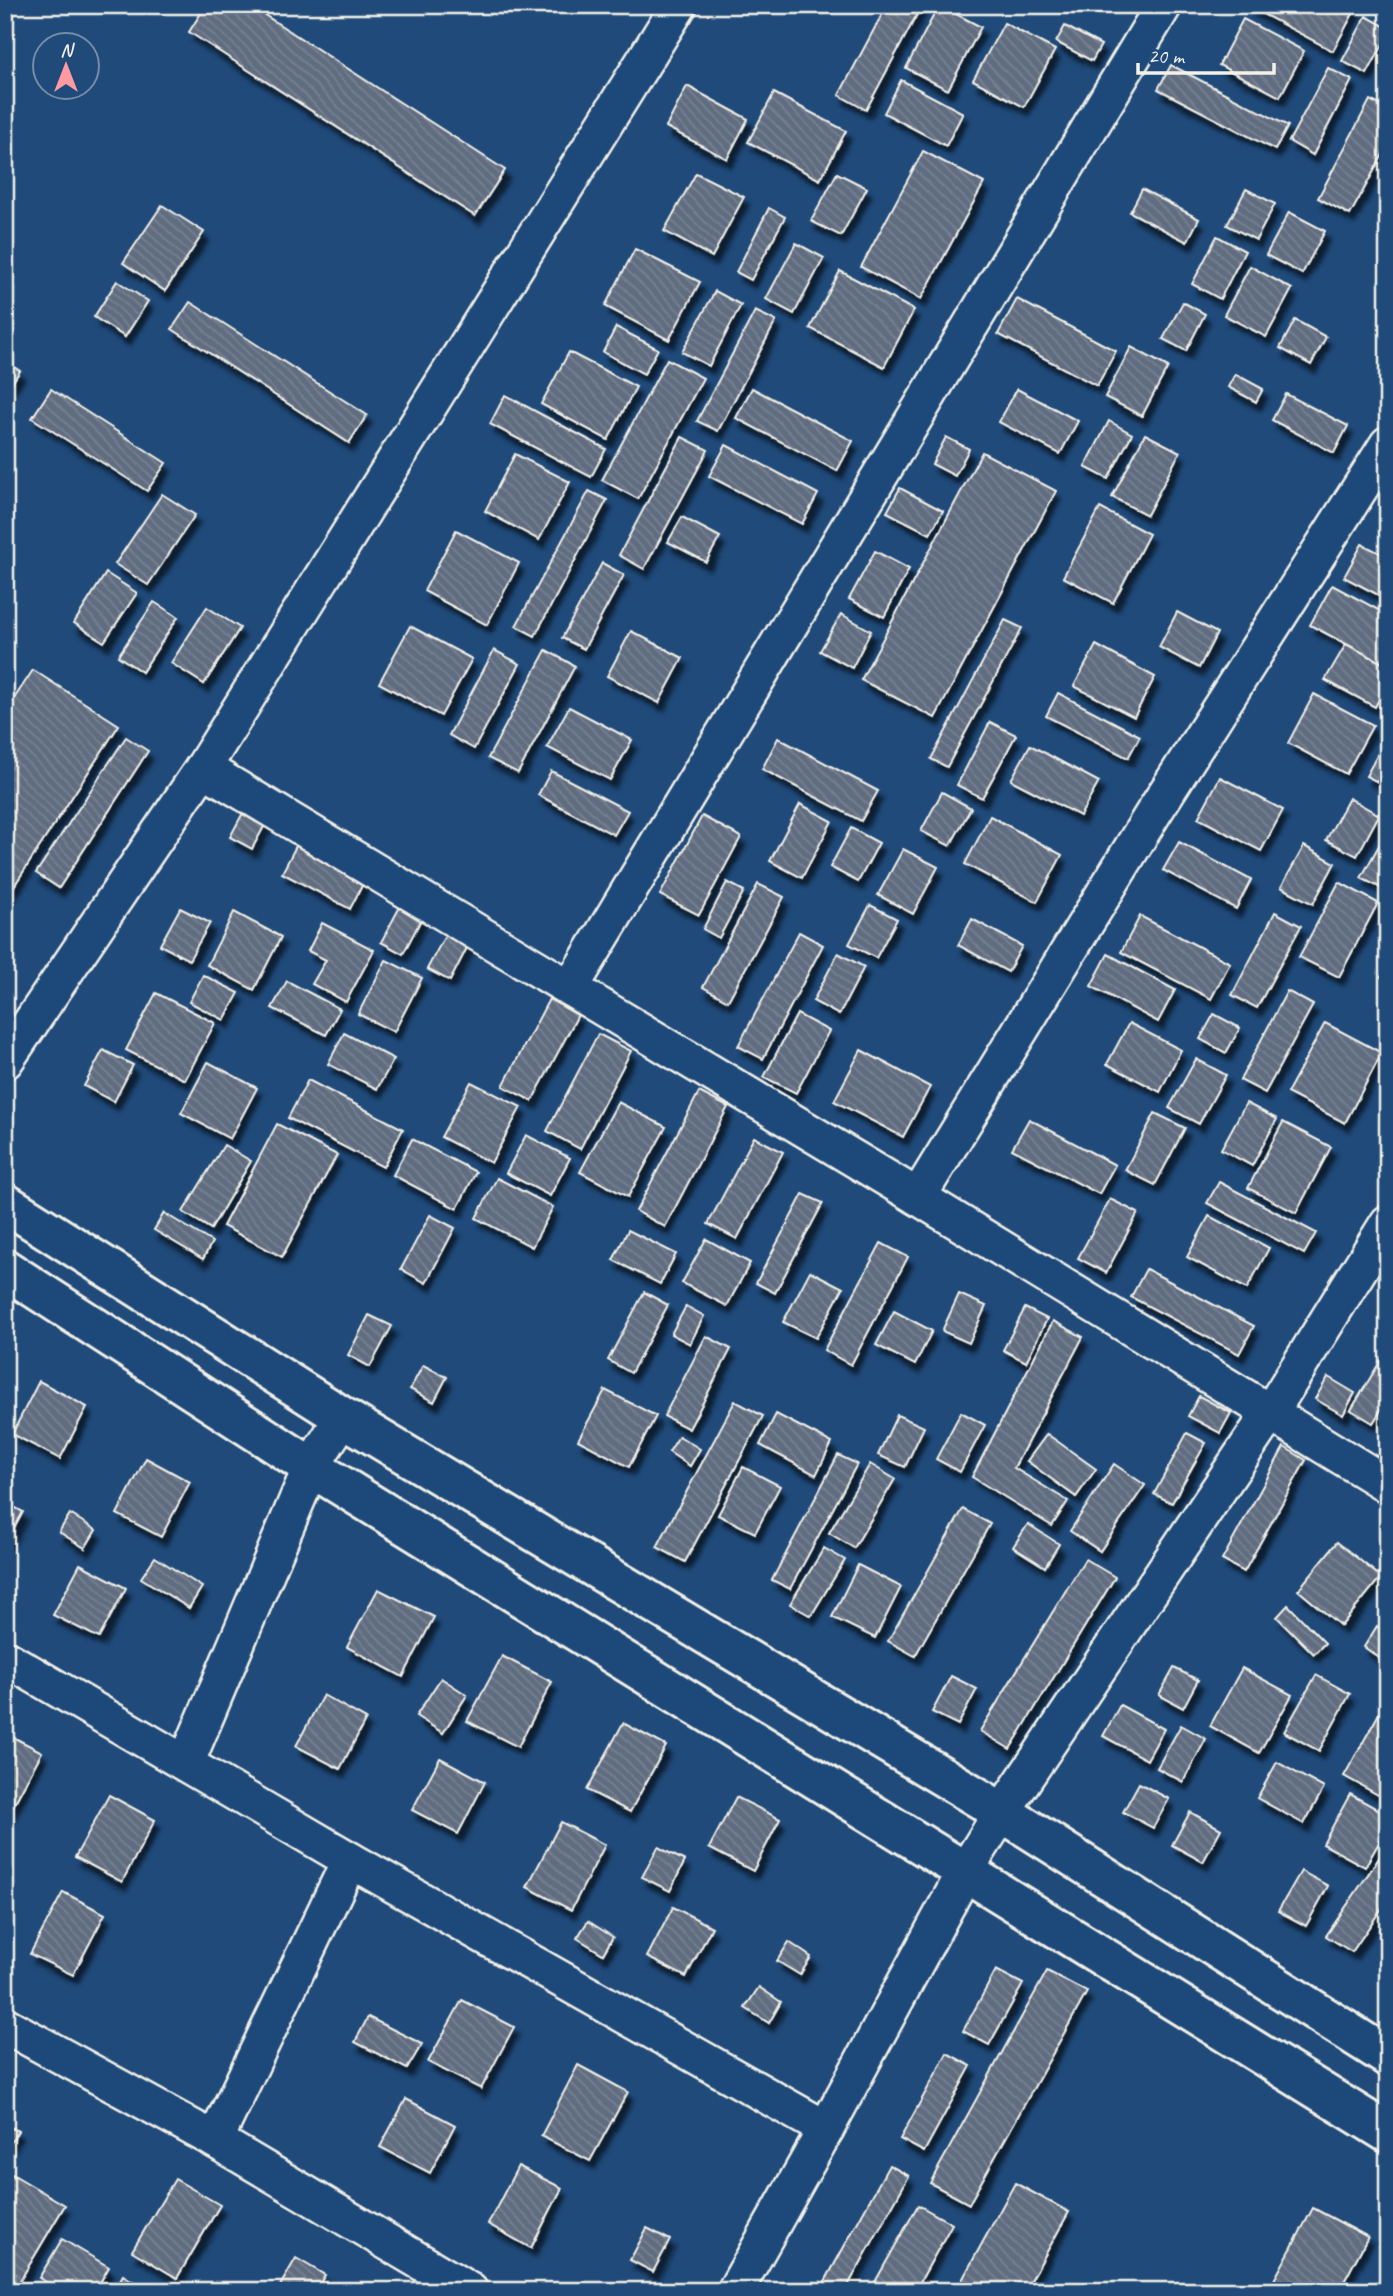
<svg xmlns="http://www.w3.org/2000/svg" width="1393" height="2296" font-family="Caveat,sans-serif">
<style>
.building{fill:url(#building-back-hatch);stroke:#f4f1e8;stroke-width:2;filter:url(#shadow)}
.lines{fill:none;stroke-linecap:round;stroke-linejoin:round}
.street-casing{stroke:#f4f1e8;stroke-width:40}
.secondary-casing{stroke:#f4f1e8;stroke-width:44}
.street{stroke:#1f4a7a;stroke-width:35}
.secondary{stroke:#1f4a7a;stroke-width:38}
</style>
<defs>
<pattern id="building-back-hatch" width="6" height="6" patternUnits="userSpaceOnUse" patternTransform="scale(1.75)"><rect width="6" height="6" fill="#606c80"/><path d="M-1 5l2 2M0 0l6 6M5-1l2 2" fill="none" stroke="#778192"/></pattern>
<filter id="shadow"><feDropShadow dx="4.5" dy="8" stdDeviation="2" flood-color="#0009"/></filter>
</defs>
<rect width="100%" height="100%" fill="#1f4a7a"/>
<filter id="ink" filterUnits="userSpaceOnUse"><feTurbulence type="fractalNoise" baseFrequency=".0143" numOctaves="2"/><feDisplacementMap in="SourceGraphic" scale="14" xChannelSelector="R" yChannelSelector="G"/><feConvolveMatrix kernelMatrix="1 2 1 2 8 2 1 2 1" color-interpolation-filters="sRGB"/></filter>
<g filter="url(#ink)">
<g class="building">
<polygon points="206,5 249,5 505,170 475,216 189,32"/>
<polygon points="887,5 922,5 866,110 839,95"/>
<polygon points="939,5 981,27 948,90 906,68"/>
<polygon points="1352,5 1356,8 1333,51 1248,6"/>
<polygon points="1366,16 1388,28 1388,35 1367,74 1342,61"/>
<polygon points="1243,19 1304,51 1280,97 1219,65"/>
<polygon points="1004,23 1055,50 1024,107 973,80"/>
<polygon points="1065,26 1101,45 1092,61 1056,42"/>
<polygon points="1171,65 1288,126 1275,150 1158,89"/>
<polygon points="1328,68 1352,80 1313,155 1289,141"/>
<polygon points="901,80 963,113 946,146 884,113"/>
<polygon points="687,86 748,119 727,159 666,127"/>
<polygon points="774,93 846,131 820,180 748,142"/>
<polygon points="1370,100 1388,109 1388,145 1350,215 1318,198"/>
<polygon points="923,151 984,183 921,299 861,267"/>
<polygon points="696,173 744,197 712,257 664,231"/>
<polygon points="837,173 867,188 841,236 811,221"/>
<polygon points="1142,189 1199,219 1187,242 1130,212"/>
<polygon points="1246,189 1275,204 1256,240 1227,225"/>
<polygon points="162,205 204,232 165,291 123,263"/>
<polygon points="769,208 785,217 751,280 736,272"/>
<polygon points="1289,212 1325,231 1302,274 1266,255"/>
<polygon points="1217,236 1245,251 1220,299 1192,284"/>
<polygon points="796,243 824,258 794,314 766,299"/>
<polygon points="635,249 700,282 669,340 605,306"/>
<polygon points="1250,266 1292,289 1266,337 1224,315"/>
<polygon points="840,271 914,310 884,367 810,328"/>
<polygon points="117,281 148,301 125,337 94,317"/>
<polygon points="715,291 741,305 709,366 682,352"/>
<polygon points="1017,299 1116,351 1097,386 998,334"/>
<polygon points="190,302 367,415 349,443 172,329"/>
<polygon points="1183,302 1205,314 1186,351 1163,339"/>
<polygon points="755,311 776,321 718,431 697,421"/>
<polygon points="1295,320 1326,337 1311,365 1280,348"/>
<polygon points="616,327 658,349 644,374 603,352"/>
<polygon points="1131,347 1168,367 1142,416 1105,397"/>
<polygon points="569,352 636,387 608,440 541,404"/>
<polygon points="667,359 703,378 638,499 602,480"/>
<polygon points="5,361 20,371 5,393"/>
<polygon points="1235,374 1263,389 1256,402 1228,387"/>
<polygon points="752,388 853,441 837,471 736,418"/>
<polygon points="51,389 166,463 147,491 32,418"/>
<polygon points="1017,389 1078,421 1060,454 999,422"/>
<polygon points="1286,394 1348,426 1334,453 1272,420"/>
<polygon points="505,395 606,449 591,477 490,424"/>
<polygon points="1109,421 1132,434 1108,479 1085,467"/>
<polygon points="1145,434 1180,452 1147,515 1112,497"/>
<polygon points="682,437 708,450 644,569 619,555"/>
<polygon points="946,437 969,449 955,476 932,464"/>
<polygon points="726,445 818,494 802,524 709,476"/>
<polygon points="982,452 1056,491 935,718 861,680"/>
<polygon points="515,454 570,482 539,540 485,511"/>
<polygon points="900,488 943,511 930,534 887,512"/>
<polygon points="589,491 607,500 535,636 516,626"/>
<polygon points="162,494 195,515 148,585 115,564"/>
<polygon points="1100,508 1149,534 1113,603 1063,577"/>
<polygon points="682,517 720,537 706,562 668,542"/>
<polygon points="456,530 519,563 487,625 424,591"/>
<polygon points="1362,544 1388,557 1388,600 1344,577"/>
<polygon points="875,551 909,569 884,617 849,599"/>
<polygon points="602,563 624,575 584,649 562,638"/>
<polygon points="106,573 137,593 104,642 74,623"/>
<polygon points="1332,585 1388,615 1388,666 1310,625"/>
<polygon points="154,602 178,617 142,672 118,656"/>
<polygon points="207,607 240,628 204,684 171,663"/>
<polygon points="1177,612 1217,633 1199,668 1159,647"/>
<polygon points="841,614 871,631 852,668 820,651"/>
<polygon points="1005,620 1022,628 947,767 931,759"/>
<polygon points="410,626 472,659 441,716 379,683"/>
<polygon points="631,631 683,658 659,703 607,676"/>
<polygon points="1346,644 1388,666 1388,682 1375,707 1325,680"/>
<polygon points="1096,645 1155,677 1134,717 1074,686"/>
<polygon points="494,650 520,664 474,749 449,735"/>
<polygon points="546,650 575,666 518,773 488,758"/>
<polygon points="33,670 119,725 5,900 5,712"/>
<polygon points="1058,693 1140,736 1128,758 1046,716"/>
<polygon points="1314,694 1373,725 1346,774 1288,743"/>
<polygon points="569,707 632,740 610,780 547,747"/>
<polygon points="990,722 1016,735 982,798 957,785"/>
<polygon points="1388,735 1388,787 1366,776"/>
<polygon points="126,737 148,751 59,888 36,873"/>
<polygon points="778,738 878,791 861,821 762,769"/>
<polygon points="1030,745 1099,782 1080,816 1011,780"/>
<polygon points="551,771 628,811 614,835 538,795"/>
<polygon points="1220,777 1283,810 1261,851 1198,818"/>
<polygon points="942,792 971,808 950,846 921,831"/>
<polygon points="1349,798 1379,815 1357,856 1326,840"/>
<polygon points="800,804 832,821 802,878 770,861"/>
<polygon points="245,809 267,821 252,849 230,837"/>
<polygon points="702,816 741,837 699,915 660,895"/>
<polygon points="990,816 1062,855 1037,902 965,864"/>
<polygon points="851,828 879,843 858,882 830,867"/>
<polygon points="1388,829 1388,884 1385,890 1361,878"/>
<polygon points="298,842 366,878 350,909 282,873"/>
<polygon points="1179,842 1251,880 1236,909 1163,870"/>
<polygon points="1304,846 1335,863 1313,904 1281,887"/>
<polygon points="903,849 938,867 913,914 878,895"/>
<polygon points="727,882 744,891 719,938 703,929"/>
<polygon points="1339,882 1378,903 1339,977 1299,957"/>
<polygon points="758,884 784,897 728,1001 703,987"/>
<polygon points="402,903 424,914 403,954 381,942"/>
<polygon points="870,905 897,919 876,958 849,944"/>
<polygon points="180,908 210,923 189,960 160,945"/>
<polygon points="234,912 281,937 254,990 207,965"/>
<polygon points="1275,912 1301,926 1257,1008 1232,995"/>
<polygon points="1140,916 1230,963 1211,999 1121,952"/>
<polygon points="972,919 1022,946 1008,972 958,945"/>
<polygon points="322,923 374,950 346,1002 312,984 326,960 308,951"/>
<polygon points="448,930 470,942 450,981 427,969"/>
<polygon points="799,932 823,945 763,1059 738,1046"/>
<polygon points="838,953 864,967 839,1015 813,1001"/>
<polygon points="1108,954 1175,990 1158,1022 1091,986"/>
<polygon points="386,960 422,978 394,1032 358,1014"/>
<polygon points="1388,964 1388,980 1381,977"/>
<polygon points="203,975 239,993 224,1020 189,1002"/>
<polygon points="287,981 340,1009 326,1035 272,1008"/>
<polygon points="1287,991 1313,1005 1265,1093 1240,1080"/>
<polygon points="156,993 215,1023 185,1080 126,1050"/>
<polygon points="549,999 578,1015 532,1101 503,1086"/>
<polygon points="797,1014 829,1031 796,1093 764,1077"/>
<polygon points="1214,1014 1240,1028 1226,1053 1200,1039"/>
<polygon points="1129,1023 1181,1050 1160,1092 1107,1064"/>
<polygon points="1325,1023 1382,1053 1345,1123 1287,1093"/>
<polygon points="344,1033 394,1059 377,1089 328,1064"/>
<polygon points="598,1034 631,1051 580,1149 547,1131"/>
<polygon points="103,1050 133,1065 114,1102 84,1086"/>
<polygon points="861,1050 930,1087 903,1137 834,1101"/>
<polygon points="1196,1059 1226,1075 1199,1124 1169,1108"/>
<polygon points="208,1062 257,1088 230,1139 181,1113"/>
<polygon points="308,1080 403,1129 383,1167 288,1118"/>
<polygon points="471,1082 521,1107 491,1163 441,1137"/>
<polygon points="699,1092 728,1107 665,1227 636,1211"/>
<polygon points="618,1102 666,1127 628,1197 580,1172"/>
<polygon points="1246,1103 1277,1119 1252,1166 1221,1149"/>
<polygon points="1155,1113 1185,1128 1155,1185 1125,1170"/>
<polygon points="1029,1119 1115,1165 1099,1194 1012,1149"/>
<polygon points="1283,1122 1331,1147 1296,1213 1248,1188"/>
<polygon points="277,1124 337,1155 282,1257 223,1226"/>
<polygon points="526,1135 570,1158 550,1196 506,1173"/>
<polygon points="754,1137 783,1152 737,1239 708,1224"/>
<polygon points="412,1139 476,1172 457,1209 393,1175"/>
<polygon points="224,1145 251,1161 211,1229 183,1212"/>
<polygon points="497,1178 553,1207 532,1247 476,1218"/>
<polygon points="1219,1182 1316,1233 1304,1254 1207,1203"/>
<polygon points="803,1194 823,1203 775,1293 756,1283"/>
<polygon points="1110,1199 1138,1213 1106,1273 1078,1258"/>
<polygon points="164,1213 212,1242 203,1259 154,1230"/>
<polygon points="430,1215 455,1228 426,1283 401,1269"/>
<polygon points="1209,1216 1269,1248 1247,1289 1187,1257"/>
<polygon points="628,1230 676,1254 660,1284 613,1260"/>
<polygon points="706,1239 750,1263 727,1306 682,1283"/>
<polygon points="881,1243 908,1257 851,1365 824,1350"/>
<polygon points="1146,1269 1254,1326 1239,1354 1131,1297"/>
<polygon points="810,1271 843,1288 816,1338 783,1322"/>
<polygon points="644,1292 668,1305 631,1373 608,1360"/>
<polygon points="959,1294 986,1306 969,1343 942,1331"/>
<polygon points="686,1306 704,1316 690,1344 671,1334"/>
<polygon points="1025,1308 1047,1319 1026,1362 1003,1350"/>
<polygon points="894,1311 932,1331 915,1365 876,1345"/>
<polygon points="369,1315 392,1326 370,1367 348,1355"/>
<polygon points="1053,1321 1083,1337 1014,1468 1068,1501 1052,1526 972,1477"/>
<polygon points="706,1336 731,1349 689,1429 664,1416"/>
<polygon points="1384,1355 1388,1357 1388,1399 1373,1423 1351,1410"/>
<polygon points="423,1365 447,1377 434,1402 410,1389"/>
<polygon points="1328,1377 1355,1393 1343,1415 1315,1399"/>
<polygon points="39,1381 87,1407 60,1459 12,1434"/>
<polygon points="605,1390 656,1416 629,1467 578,1440"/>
<polygon points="1199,1396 1231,1413 1220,1433 1188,1416"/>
<polygon points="735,1401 763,1416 685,1562 657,1547"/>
<polygon points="961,1412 985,1425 960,1472 936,1459"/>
<polygon points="776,1414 832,1443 816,1475 760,1445"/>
<polygon points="897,1415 924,1427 905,1467 878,1455"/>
<polygon points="1187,1433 1206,1443 1172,1503 1154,1494"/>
<polygon points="1047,1434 1096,1469 1076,1497 1027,1461"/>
<polygon points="679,1436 700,1449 690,1466 669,1452"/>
<polygon points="1284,1447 1306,1460 1244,1572 1222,1560"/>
<polygon points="838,1455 857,1464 790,1589 772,1580"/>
<polygon points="146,1458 190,1482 161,1537 117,1514"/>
<polygon points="870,1464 895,1479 854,1548 829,1533"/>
<polygon points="1114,1464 1145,1485 1100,1551 1070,1531"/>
<polygon points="743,1467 780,1486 755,1533 718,1515"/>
<polygon points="5,1502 23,1512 5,1545"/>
<polygon points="963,1509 990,1524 915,1656 888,1641"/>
<polygon points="70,1514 96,1530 85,1548 59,1532"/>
<polygon points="1028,1524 1059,1544 1045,1567 1013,1547"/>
<polygon points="1337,1542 1381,1577 1341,1626 1298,1590"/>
<polygon points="824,1548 845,1560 811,1616 790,1604"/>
<polygon points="155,1557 202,1587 189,1608 141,1578"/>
<polygon points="1085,1559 1115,1577 1010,1749 980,1731"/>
<polygon points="80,1564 126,1588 99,1638 53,1615"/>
<polygon points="858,1565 901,1587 875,1638 832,1617"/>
<polygon points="378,1589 434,1617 403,1677 347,1647"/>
<polygon points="1288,1605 1325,1643 1314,1654 1277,1617"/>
<polygon points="1377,1626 1388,1634 1388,1664 1364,1647"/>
<polygon points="502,1656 552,1682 518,1747 467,1721"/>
<polygon points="1174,1668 1198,1680 1183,1708 1159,1695"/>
<polygon points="1242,1668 1292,1695 1259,1753 1210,1726"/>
<polygon points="1316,1675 1350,1694 1319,1751 1284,1732"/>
<polygon points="951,1676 977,1689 958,1725 932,1712"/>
<polygon points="441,1678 467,1695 443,1733 416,1716"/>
<polygon points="323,1695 366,1719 340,1769 296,1746"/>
<polygon points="1385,1703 1388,1705 1388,1782 1380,1796 1344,1776"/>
<polygon points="1120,1705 1164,1729 1147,1760 1103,1736"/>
<polygon points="623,1723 666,1746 630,1812 587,1790"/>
<polygon points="1181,1725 1206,1739 1183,1782 1157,1768"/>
<polygon points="5,1733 42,1752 5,1821"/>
<polygon points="440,1758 485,1782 458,1834 412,1810"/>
<polygon points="1277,1762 1324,1788 1304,1824 1257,1798"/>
<polygon points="1139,1783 1169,1799 1153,1828 1123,1812"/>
<polygon points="1350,1794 1388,1815 1388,1827 1365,1867 1323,1844"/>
<polygon points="109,1795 155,1820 122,1882 75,1857"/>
<polygon points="736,1797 780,1819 753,1871 709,1848"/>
<polygon points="1190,1812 1221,1829 1203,1862 1172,1845"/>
<polygon points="561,1822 605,1845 571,1910 527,1887"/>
<polygon points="1388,1845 1388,1899 1352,1952 1326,1936"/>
<polygon points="658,1847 685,1861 670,1891 642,1877"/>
<polygon points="1301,1871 1328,1886 1306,1926 1278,1911"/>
<polygon points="63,1892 105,1914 73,1975 30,1954"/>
<polygon points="673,1907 712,1927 686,1977 647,1957"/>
<polygon points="588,1921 613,1937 603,1954 577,1938"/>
<polygon points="789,1942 811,1957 800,1975 777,1961"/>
<polygon points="996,1970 1023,1984 989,2045 963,2031"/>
<polygon points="1047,1971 1087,1992 969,2204 930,2183"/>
<polygon points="759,1987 781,2002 769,2023 745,2008"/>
<polygon points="462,2000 514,2027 481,2089 428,2062"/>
<polygon points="368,2017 422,2044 407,2069 355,2042"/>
<polygon points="947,2053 971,2066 924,2152 900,2139"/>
<polygon points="578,2065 628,2092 590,2161 541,2136"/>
<polygon points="406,2099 455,2125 430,2173 380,2147"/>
<polygon points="5,2124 18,2131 5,2152"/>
<polygon points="889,2165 909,2176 845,2291 832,2291 823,2285"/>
<polygon points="518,2166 562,2188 531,2248 488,2224"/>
<polygon points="12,2174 65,2205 18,2284 5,2277 5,2185"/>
<polygon points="175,2179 220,2205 177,2278 132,2251"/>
<polygon points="1015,2183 1069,2212 1025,2291 956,2291"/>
<polygon points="918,2205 952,2224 915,2291 870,2291"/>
<polygon points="1313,2208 1368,2237 1339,2291 1294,2291 1274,2280"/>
<polygon points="647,2228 670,2240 653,2272 630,2260"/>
<polygon points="62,2239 109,2267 95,2291 62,2291 39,2278"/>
<polygon points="296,2258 325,2275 315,2291 277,2291"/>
<polygon points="123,2275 149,2291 114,2291"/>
</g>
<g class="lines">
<defs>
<g id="street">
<polyline points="203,768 918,1197 1388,1485"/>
<polyline points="571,987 1164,5"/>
<polyline points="5,1061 203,768 679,5"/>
<polyline points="918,1197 1154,812 1388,444"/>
<polyline points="5,1658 350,1860 826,2129"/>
<polyline points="186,1763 311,1467 343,1417"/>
<polyline points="5,2025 215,2140 470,2291"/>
<polyline points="215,2140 350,1860"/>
<polyline points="735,2291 826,2129 966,1870 1002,1812 1270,1413 1388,1223"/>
</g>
<g id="secondary">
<polyline points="5,1203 343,1417 1002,1812 1388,2057"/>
<polyline points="5,1269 311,1467 1388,2133"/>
</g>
</defs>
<use href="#street" class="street-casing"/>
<use href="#secondary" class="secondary-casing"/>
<use href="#street" class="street"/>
<use href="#secondary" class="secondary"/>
</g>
</g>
<rect width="1393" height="2296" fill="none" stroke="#1f4a7a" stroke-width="28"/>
<rect x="14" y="14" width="1365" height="2268" fill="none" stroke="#f4f1e8" stroke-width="2.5" filter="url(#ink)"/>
<g transform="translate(66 66)"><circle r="33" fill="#1f4a7a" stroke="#748da6" stroke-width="2"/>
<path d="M0-5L12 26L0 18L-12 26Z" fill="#ff9aa2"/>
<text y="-10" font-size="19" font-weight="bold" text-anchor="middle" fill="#f4f1e8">N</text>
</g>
<path d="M1138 63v10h136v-10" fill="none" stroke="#f4f1e8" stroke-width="3.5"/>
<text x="1148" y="63" font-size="21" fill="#f4f1e8" stroke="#1f4a7a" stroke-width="5" paint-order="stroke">20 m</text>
</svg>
